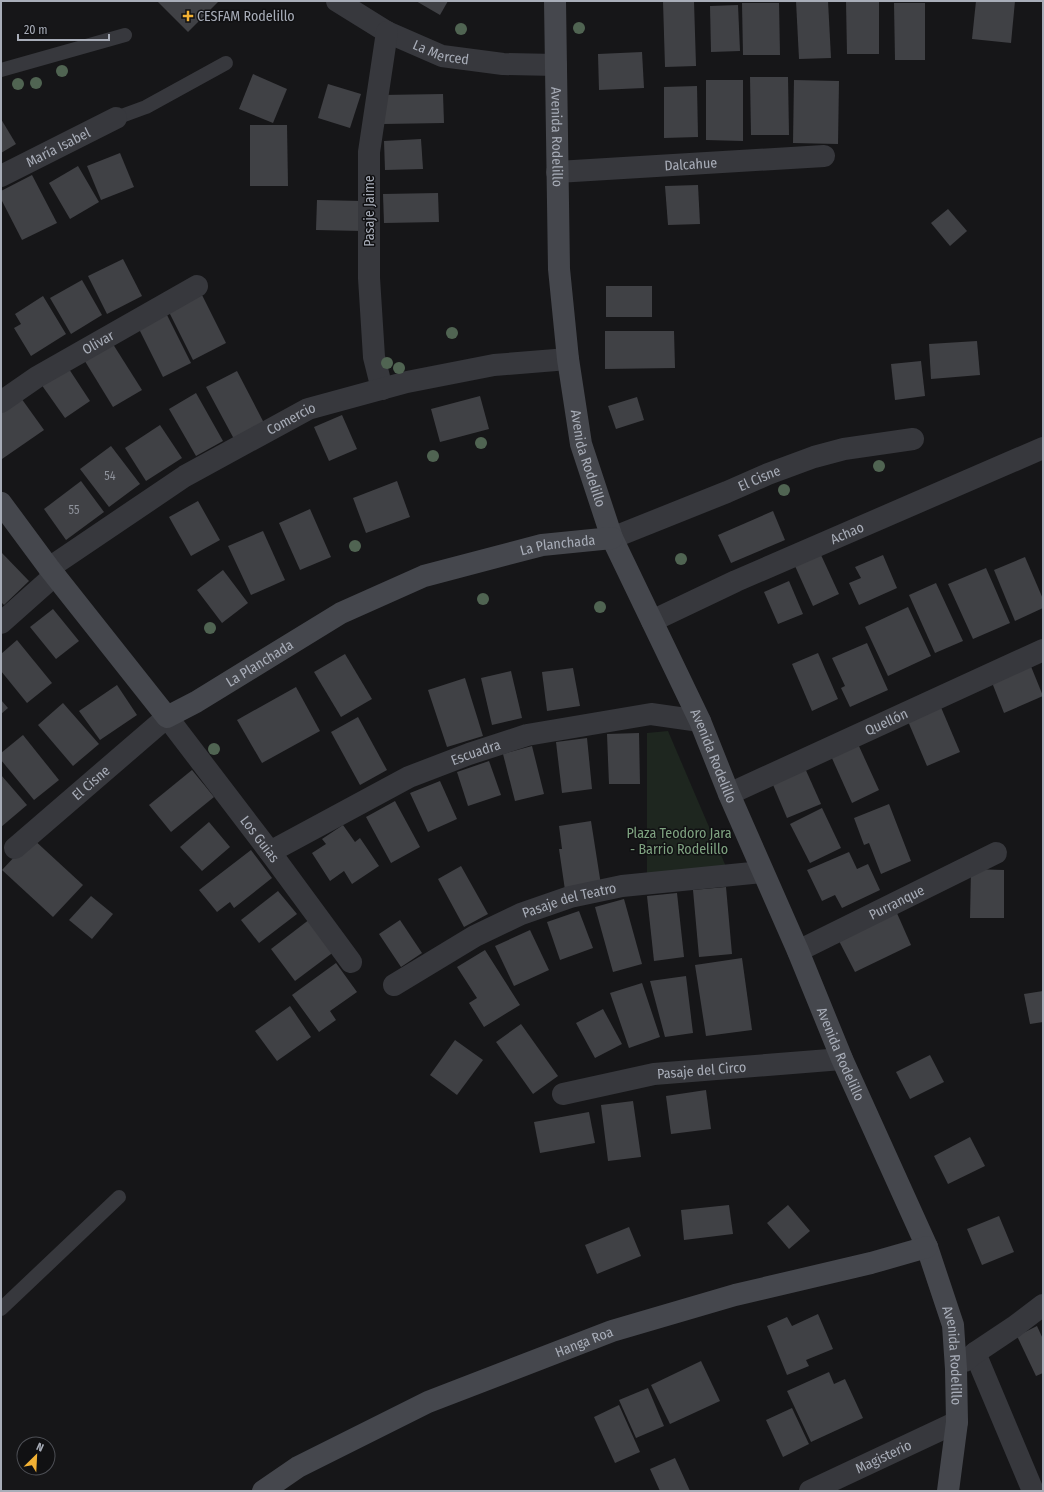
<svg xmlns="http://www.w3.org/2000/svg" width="1044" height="1492" font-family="'Fira Sans Condensed',sans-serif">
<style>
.green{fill:#1e261f}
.building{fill:#404145}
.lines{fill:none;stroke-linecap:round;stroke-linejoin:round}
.lane{stroke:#37383d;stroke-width:14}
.street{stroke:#37383d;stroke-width:22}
.secondary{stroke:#45474d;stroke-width:22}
.tree{fill:#506452}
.poi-dot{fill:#f2b134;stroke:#111113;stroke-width:1.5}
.labels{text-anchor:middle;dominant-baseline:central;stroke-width:3;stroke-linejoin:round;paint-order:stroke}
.number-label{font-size:12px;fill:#8e929b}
.poi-label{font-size:14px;fill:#a8adb8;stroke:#111113;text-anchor:start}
.street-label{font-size:14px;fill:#a8adb8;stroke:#111113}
.park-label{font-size:14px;fill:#7fa381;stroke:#111113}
</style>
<rect width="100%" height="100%" fill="#161618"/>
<polygon class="green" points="668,731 727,869 647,879 647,733"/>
<g class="building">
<polygon points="157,1 219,1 188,32"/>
<polygon points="416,1 448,1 440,15"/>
<polygon points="663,1 694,1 696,66 665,67"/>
<polygon points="796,1 828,1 831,58 799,59"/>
<polygon points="846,1 879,1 879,54 847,54"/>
<polygon points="976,1 1015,1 1011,43 972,39"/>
<polygon points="742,3 779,3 780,55 743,55"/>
<polygon points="894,3 925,3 925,60 895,60"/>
<polygon points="738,5 740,51 711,52 710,6"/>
<polygon points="642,52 644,88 599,90 598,54"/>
<polygon points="253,74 287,89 273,123 239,109"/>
<polygon points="750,77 788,77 789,135 751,135"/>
<polygon points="706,80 743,80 743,141 706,140"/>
<polygon points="794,80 839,81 838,144 793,143"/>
<polygon points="328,84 361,94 350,128 318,118"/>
<polygon points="697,86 698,137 664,138 664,87"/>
<polygon points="443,94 444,123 383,124 382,95"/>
<polygon points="1,119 16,144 1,153"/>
<polygon points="250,125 287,125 288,186 250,186"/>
<polygon points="421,139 423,169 385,170 384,141"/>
<polygon points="120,153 134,187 101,200 87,166"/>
<polygon points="78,166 99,202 70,219 49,183"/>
<polygon points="32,175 57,223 22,240 1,199 1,191"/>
<polygon points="698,185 700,224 668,225 665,186"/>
<polygon points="438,193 439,222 384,223 383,194"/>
<polygon points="317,200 362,201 362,231 316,230"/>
<polygon points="948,209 967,231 950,246 931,223"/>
<polygon points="123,259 142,296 107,314 88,276"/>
<polygon points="82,280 102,315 71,334 50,298"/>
<rect x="606" y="286" width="46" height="31"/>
<polygon points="202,295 226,343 193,360 169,312"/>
<polygon points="43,296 66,334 31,356 14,328 21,324 15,314"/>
<polygon points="166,313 191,363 163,377 138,327"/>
<polygon points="605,331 674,331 675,368 605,369"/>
<polygon points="111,341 142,390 113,407 83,358"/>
<polygon points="977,341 980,375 931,379 929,344"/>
<polygon points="921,361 925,396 895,400 891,364"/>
<polygon points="67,366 90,401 65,418 41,384"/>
<polygon points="237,371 264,423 234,439 206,387"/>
<polygon points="196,393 223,441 196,456 169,409"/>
<polygon points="480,396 489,429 440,442 431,409"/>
<polygon points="637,397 644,420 616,429 608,406"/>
<polygon points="21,398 44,430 2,459 1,412"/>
<polygon points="342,415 357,449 329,461 314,427"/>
<polygon points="160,425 182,458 146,481 125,448"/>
<polygon points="111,446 140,484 109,507 80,469"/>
<polygon points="81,481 104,512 66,540 44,509"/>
<polygon points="397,481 410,517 366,533 353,498"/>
<polygon points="198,501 220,540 191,556 169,517"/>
<polygon points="310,509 331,557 300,570 279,523"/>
<polygon points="773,511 785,540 731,563 718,535"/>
<polygon points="263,531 285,580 251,595 228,546"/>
<polygon points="1,552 29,581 4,605 1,602"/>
<polygon points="821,555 839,594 813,606 795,566"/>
<polygon points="883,555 897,588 859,605 849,583 861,578 855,567"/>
<polygon points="1025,557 1043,599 1043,608 1015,621 994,570"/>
<polygon points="986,568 1010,623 973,639 948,584"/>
<polygon points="223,570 248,603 222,623 197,590"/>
<polygon points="789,581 803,614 778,624 764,592"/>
<polygon points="936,583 963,641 935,653 909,595"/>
<polygon points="908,607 931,656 888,676 865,627"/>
<polygon points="53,609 79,641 56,659 30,627"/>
<polygon points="17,640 52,683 27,703 1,671 1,654"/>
<polygon points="867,643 888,690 850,707 841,688 845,686 832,658"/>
<polygon points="818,653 838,699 812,711 792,664"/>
<polygon points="345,654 372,699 341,717 314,672"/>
<polygon points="1030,664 1043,696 1004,713 991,680"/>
<polygon points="573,668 580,706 547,711 542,672"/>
<polygon points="511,671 522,718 492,725 481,678"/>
<polygon points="465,678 483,736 447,747 428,690"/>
<polygon points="117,685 137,715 100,740 79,711"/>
<polygon points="296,687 320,731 262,763 237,720"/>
<polygon points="1,700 8,708 1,714"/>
<polygon points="63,703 99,744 73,766 38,725"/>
<polygon points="940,705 960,752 927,766 907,719"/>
<polygon points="358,717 387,770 360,785 331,732"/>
<polygon points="639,733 640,784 609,784 607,734"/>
<polygon points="23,735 59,780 34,800 1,760 1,753"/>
<polygon points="587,738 592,789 562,793 556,742"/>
<polygon points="858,744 879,790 852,803 831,756"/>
<polygon points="532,746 544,794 515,801 503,754"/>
<polygon points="489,761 501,795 468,806 457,772"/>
<polygon points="804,766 821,804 787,818 771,780"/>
<polygon points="192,770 214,797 171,832 149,805"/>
<polygon points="1,775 27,805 1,827"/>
<polygon points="440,781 457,819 428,832 410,793"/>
<polygon points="395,801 420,847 391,863 366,817"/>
<polygon points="889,804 911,861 881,874 869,843 864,845 854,818"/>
<polygon points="822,808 841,848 810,863 790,824"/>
<polygon points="591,821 601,885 565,890 559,849 562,849 559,826"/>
<polygon points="209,822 230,847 202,871 180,847"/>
<polygon points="343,825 355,842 360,838 379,866 352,884 344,871 330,881 312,853 326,844 322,839"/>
<polygon points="32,838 83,885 53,917 2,870"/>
<polygon points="251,850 272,878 234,908 230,902 217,912 199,890"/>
<polygon points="849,852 857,869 868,864 880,890 842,908 835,895 822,901 807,870"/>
<polygon points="461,866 488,914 464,927 438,879"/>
<polygon points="971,869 1004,870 1004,918 970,918"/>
<polygon points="726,887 732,954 699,957 693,890"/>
<polygon points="278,891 297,914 259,943 241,920"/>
<polygon points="677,893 684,957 654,961 647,896"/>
<polygon points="91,896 113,914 92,939 69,920"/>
<polygon points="624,899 642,964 613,972 595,907"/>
<polygon points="579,911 593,948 560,960 547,922"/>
<polygon points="896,911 911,945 855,972 838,939"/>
<polygon points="310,919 335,951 295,981 271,949"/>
<polygon points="400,920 422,953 401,967 379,934"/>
<polygon points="530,930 549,970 514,986 495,946"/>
<polygon points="485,950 520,1005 484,1027 469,1003 477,998 457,967"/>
<polygon points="742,958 752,1030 706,1036 695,965"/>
<polygon points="336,963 357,992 330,1011 336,1020 319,1032 292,995"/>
<polygon points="686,976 693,1033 665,1037 650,981"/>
<polygon points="642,983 660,1037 629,1048 610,993"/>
<polygon points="1043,991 1043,1022 1030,1024 1024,994"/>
<polygon points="290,1006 311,1037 277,1061 255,1031"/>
<polygon points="603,1009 622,1044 595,1058 576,1023"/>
<polygon points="521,1024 558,1076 533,1094 496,1042"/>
<polygon points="455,1040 483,1060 457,1095 430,1075"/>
<polygon points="930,1055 944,1082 910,1099 896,1072"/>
<polygon points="706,1090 711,1129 671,1134 666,1096"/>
<polygon points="633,1101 641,1157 608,1161 601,1105"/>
<polygon points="589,1112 595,1143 540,1153 534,1122"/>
<polygon points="970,1137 985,1166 948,1184 934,1156"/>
<polygon points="729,1205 733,1234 684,1240 681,1210"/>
<polygon points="788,1205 810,1231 789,1249 767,1223"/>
<polygon points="999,1216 1014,1252 982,1265 967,1229"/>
<polygon points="629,1227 641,1256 597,1274 585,1245"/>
<polygon points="818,1314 833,1349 806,1360 809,1366 787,1375 767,1326 787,1317 792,1326"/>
<polygon points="1037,1326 1043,1339 1043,1373 1036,1376 1017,1336"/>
<polygon points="701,1361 720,1401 670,1424 651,1385"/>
<polygon points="829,1372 834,1384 845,1379 863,1418 811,1442 787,1391"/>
<polygon points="648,1388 664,1426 636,1438 619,1400"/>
<polygon points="619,1405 640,1452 615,1463 594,1417"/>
<polygon points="792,1408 809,1444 783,1457 766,1420"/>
<polygon points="675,1458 690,1491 660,1491 650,1469"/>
</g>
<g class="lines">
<g class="lane">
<polyline points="1,70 125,35"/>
<polyline points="116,118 146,107 226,63"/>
<polyline points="1,1309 119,1197"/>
</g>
<g class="street">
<path id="s1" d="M337,1L387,32L442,56L503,64L556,65"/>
<path id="s2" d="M557,172L824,156"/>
<path id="s3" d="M1,176L116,118"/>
<polyline points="382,389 374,357 369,278 369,152 387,32"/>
<path id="s4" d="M1,402L37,377L197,286"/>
<path id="s5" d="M612,538L727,492L768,474L814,457L844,449L913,439"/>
<path id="s6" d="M49,568L185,476L308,409L407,382L494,365L568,359"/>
<path id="s7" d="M652,621L736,581L1043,448"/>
<polyline points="1,623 55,575"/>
<path id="s8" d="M729,794L1043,650"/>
<path id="s9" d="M15,848L167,717L270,852L351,962"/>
<path id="s10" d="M270,852L409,777L469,754L527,735L651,714L700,721"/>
<path id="s11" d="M798,951L996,853"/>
<path id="s12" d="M394,985L475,936L521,914L570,897L622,886L762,872"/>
<path id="s13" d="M563,1094L654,1074L842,1059"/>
<polyline points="975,1353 1033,1491"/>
<polyline points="965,1361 975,1353 1014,1327 1043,1305"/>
<path id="s14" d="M810,1491L957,1422"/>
</g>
<g class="secondary">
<path id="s15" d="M555,1L559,269L568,359L581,444L612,538L700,721L729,794L798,951L842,1059L927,1247L953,1325L956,1369L957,1422L948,1491"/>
<path id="s16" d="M1,503L49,568L167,717L196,702L341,613L424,576L542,545L612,538"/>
<path id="s17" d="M263,1491L298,1467L428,1402L612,1331L735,1295L871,1263L927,1247"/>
</g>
</g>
<g class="tree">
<circle cx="579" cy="28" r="6"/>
<circle cx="461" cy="29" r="6"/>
<circle cx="62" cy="71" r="6"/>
<circle cx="36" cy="83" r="6"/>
<circle cx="18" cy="84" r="6"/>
<circle cx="452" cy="333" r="6"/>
<circle cx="387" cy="363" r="6"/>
<circle cx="399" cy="368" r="6"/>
<circle cx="481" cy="443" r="6"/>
<circle cx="433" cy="456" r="6"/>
<circle cx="879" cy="466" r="6"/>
<circle cx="784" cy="490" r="6"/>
<circle cx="355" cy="546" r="6"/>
<circle cx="681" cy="559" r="6"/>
<circle cx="483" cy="599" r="6"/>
<circle cx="600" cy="607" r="6"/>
<circle cx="210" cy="628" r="6"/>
<circle cx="214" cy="749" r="6"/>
</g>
<path class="poi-dot" d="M186 10h4v4h4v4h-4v4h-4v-4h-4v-4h4z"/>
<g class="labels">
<g class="number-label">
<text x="110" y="476">54</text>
<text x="74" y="510">55</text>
</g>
<g class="poi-label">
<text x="197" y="16">CESFAM Rodelillo</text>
</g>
<g class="street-label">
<text stroke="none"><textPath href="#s1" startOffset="117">La Merced</textPath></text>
<text stroke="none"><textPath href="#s15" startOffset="136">Avenida Rodelillo</textPath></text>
<text stroke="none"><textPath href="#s3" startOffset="64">María Isabel</textPath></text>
<text stroke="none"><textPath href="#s2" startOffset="134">Dalcahue</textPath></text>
<text transform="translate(369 211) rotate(-90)">Pasaje Jaime</text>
<text stroke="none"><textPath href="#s4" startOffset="114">Olivar</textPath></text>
<text stroke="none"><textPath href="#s6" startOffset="285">Comercio</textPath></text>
<text stroke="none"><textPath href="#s15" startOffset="460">Avenida Rodelillo</textPath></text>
<text stroke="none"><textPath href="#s5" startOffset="159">El Cisne</textPath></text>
<text stroke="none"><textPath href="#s7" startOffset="214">Achao</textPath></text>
<text stroke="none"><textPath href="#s16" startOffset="702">La Planchada</textPath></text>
<text stroke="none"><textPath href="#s16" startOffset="378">La Planchada</textPath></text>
<text stroke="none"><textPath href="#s8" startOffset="173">Quellón</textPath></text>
<text stroke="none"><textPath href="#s10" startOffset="229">Escuadra</textPath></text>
<text stroke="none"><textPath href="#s15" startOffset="784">Avenida Rodelillo</textPath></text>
<text stroke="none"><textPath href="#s9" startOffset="100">El Cisne</textPath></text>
<text stroke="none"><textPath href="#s9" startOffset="354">Los Guias</textPath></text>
<text stroke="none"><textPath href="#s12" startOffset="196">Pasaje del Teatro</textPath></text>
<text stroke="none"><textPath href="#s11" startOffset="110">Purranque</textPath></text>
<text stroke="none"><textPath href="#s15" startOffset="1108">Avenida Rodelillo</textPath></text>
<text stroke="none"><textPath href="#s13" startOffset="141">Pasaje del Circo</textPath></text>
<text stroke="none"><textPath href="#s17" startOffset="355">Hanga Roa</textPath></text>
<text stroke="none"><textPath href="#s15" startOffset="1432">Avenida Rodelillo</textPath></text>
<text stroke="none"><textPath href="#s14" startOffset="81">Magisterio</textPath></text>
</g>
<g class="park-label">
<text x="679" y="833">Plaza Teodoro Jara<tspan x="679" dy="16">- Barrio Rodelillo</tspan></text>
</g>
</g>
<rect width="1044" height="1492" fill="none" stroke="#a8adb8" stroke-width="4"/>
<g transform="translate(36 1456) rotate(24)"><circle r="19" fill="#111113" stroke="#4d4f55"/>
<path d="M0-3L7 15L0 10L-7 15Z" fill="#f2b134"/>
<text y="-6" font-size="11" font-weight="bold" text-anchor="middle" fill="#a8adb8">N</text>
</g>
<path d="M18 34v6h91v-6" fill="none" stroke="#a8adb8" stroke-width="2"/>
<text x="24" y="34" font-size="12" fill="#a8adb8" stroke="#111113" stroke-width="3" paint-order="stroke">20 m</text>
</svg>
